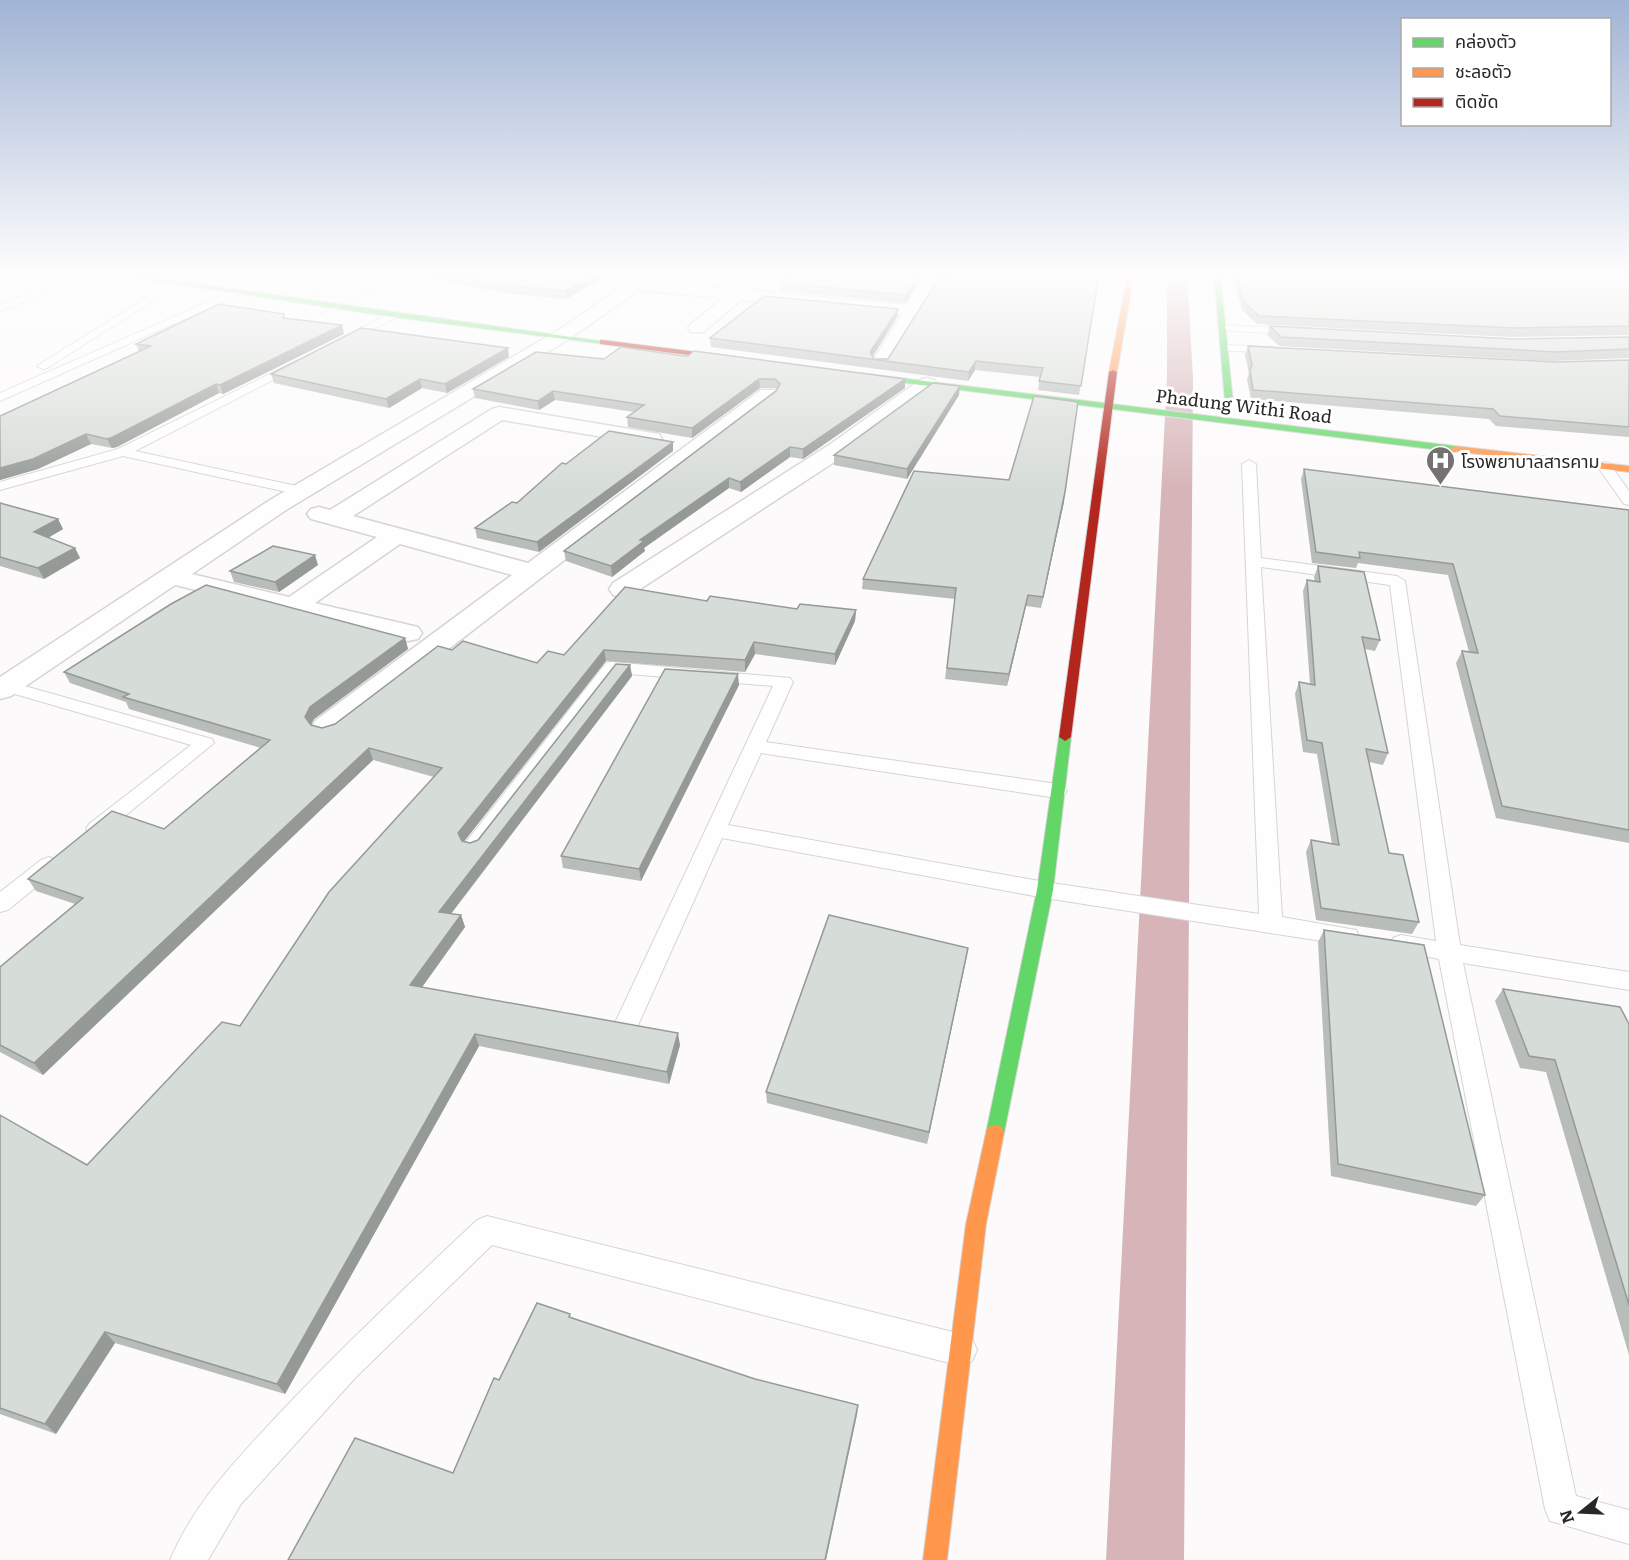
<svg xmlns="http://www.w3.org/2000/svg" width="1629" height="1560" font-family="Literata,'Noto Sans Thai',serif">
<style>
.lines{fill:none;stroke-linecap:round;stroke-linejoin:round}
.canal{fill:#d6b4b7;fill-rule:evenodd}
.lane-casing{stroke:#d6d4d4;stroke-width:2}
.street-casing{stroke:#d6d4d4;stroke-width:3}
.fast-casing{stroke:#d6d4d4;stroke-width:2}
.slow-casing{stroke:#d6d4d4;stroke-width:2}
.jam-casing{stroke:#d6d4d4;stroke-width:2}
.lane{fill:#fffefe;fill-rule:evenodd}
.street{fill:#fffefe;fill-rule:evenodd}
.fast{fill:#63d668;fill-rule:evenodd}
.slow{fill:#ff974d;fill-rule:evenodd}
.jam{fill:#b3261e;fill-rule:evenodd}
.path-bridge{stroke:#d9d8d8;stroke-width:2;stroke-dasharray:2 1.5;stroke-linecap:butt}
.wall{fill:#b8bdb9}
.shaded-wall{fill:#969a96}
.building{fill:#d6dcd7;stroke:#969a96;stroke-width:1.5}
.labels{text-anchor:middle;dominant-baseline:central;stroke-width:6;stroke-linejoin:round;paint-order:stroke}
.far-street-label{font-size:18px;fill:#292727;stroke:#fff}
.far-poi-label{font-size:18px;fill:#292727;stroke:#fff;text-anchor:start}
</style>
<rect width="100%" height="100%" fill="#fcfafa"/>
<g class="lines">
<polygon class="canal" points="1167,273 1187,273 1193,378 1184,1560 1106,1560 1167,378"/>
<defs>
<g id="lane">
<polygon points="86,273 100,273 0,311 0,305"/>
<polygon points="186,273 197,273 47,368 43,369 37,366"/>
<polygon points="348,273 361,273 321,292 313,290"/>
<polygon points="240,288 245,291 243,293 0,401 0,393"/>
<polygon points="393,312 398,315 397,317 347,342 339,342 338,340"/>
<polygon points="1223,325 1294,329 1299,332 1294,335 1219,330 1218,328"/>
<polygon points="1225,345 1273,347 1278,350 1273,353 1221,350 1221,346"/>
<polygon points="296,361 302,364 300,366 135,451 306,488 308,491 306,494 301,495 123,456 0,490 0,482 118,449"/>
<polygon points="1249,460 1256,464 1261,558 1397,576 1405,581 1460,945 1629,972 1629,990 1463,963 1576,1496 1629,1510 1629,1544 1550,1521 1545,1509 1439,959 1393,950 1390,944 1393,938 1401,935 1436,941 1390,585 1261,567 1282,917 1356,930 1359,936 1356,942 1348,945 1045,898 722,838 635,1032 626,1035 617,1032 614,1025 773,686 617,673 480,851 473,853 466,851 463,846 606,663 612,662 790,678 793,682 766,742 1057,784 1064,786 1067,791 1064,796 1057,798 761,753 728,825 1045,882 1259,914 1242,464"/>
<polygon points="1604,462 1609,463 1629,491 1629,505 1624,504 1597,466"/>
<polygon points="7,681 212,739 214,743 103,834 96,836 89,834 86,829 89,824 191,745 1,690 1,682"/>
<polygon points="49,857 57,860 60,865 57,870 8,910 0,912 0,892 41,860"/>
<path d="M487,1216L961,1334L972,1339L977,1350L972,1361L961,1366L492,1245L356,1377L241,1504L208,1560H170C194,1503 237,1459 278,1415C342,1347 409,1284 477,1220Z"/>
</g>
<g id="street">
<polygon points="643,273 661,273 651,282 733,289 753,273 771,273 751,291 907,305 927,273 943,273 890,362 888,366 874,366 872,362 901,315 741,300 703,332 691,332 688,328 691,324 723,298 639,290 569,339 286,510 192,574 289,597 377,537 311,519 307,514 311,509 319,507 330,510 492,409 499,407 659,434 662,439 659,444 651,445 502,420 353,516 528,563 761,390 775,390 778,394 775,398 338,734 327,737 316,734 311,727 316,720 512,575 400,544 315,603 418,627 422,633 418,639 408,641 175,585 11,696 0,699 0,677 270,500 557,331"/>
<polygon points="927,378 934,380 937,384 934,388 845,455 631,595 622,597 613,595 609,589 613,583 829,445 920,380"/>
</g>
<g id="fast">
<polygon points="103,273 119,273 607,342 603,344 393,317"/>
<polygon points="1214,273 1220,273 1233,402 1229,404 1225,402"/>
<polygon points="860,373 1455,446 1459,449 1455,452 857,377 856,375"/>
<polygon points="1065,733 1071,737 1053,890 1004,1133 1002,1139 995,1141 988,1139 986,1133 1037,890 1059,737"/>
</g>
<g id="slow">
<polygon points="1128,273 1134,273 1117,372 1113,374 1109,372"/>
<polygon points="1455,446 1629,466 1629,472 1452,451 1451,449"/>
<polygon points="995,1125 1002,1127 1004,1133 986,1224 947,1560 923,1560 966,1224 986,1133 988,1127"/>
</g>
<g id="jam">
<polygon points="603,340 737,357 741,359 737,361 600,344 600,340"/>
<polygon points="1113,370 1117,372 1071,737 1065,741 1059,737 1109,372"/>
</g>
</defs>
<use href="#lane" class="lane-casing"/>
<use href="#street" class="street-casing"/>
<use href="#fast" class="fast-casing"/>
<use href="#slow" class="slow-casing"/>
<use href="#jam" class="jam-casing"/>
<use href="#lane" class="lane"/>
<use href="#street" class="street"/>
<use href="#fast" class="fast"/>
<use href="#slow" class="slow"/>
<use href="#jam" class="jam"/>
<polyline class="path-bridge" points="320,314 377,287"/>
</g>
<g class="wall">
<polygon points="407,273 610,273 566,299 513,294 407,275"/>
<polygon points="1099,273 1079,395 1038,390 1040,377 975,370 968,381 711,347 710,338 898,309 897,317 873,356 874,359 888,359 946,278"/>
<polygon points="1232,273 1629,273 1629,335 1511,337 1257,324 1242,310"/>
<polygon points="918,276 917,284 906,303 780,291 780,283"/>
<polygon points="284,314 285,318 344,334 223,394 219,393 117,447 112,448 91,444 38,469 0,480 0,416 139,352 136,344"/>
<polygon points="1270,326 1514,339 1629,337 1629,358 1552,361 1279,346 1267,335"/>
<polygon points="1248,346 1556,362 1629,360 1629,437 1496,426 1489,419 1251,399 1247,379 1249,373 1245,355"/>
<polygon points="684,356 905,379 905,388 803,459 790,457 741,492 729,488 644,548 645,551 612,577 566,561 564,551 777,389 775,388 760,388 692,438 628,427 627,417 634,412 555,400 539,410 475,398 473,389 604,359"/>
<polygon points="509,357 447,393 422,388 389,408 274,383 271,374"/>
<polygon points="959,395 907,479 834,465 834,455"/>
<polygon points="673,451 539,552 477,538 475,528 517,503 566,464"/>
<polygon points="1304,469 1629,510 1629,843 1496,818 1456,663 1462,651 1469,652 1448,575 1358,563 1356,568 1312,563 1301,479"/>
<polygon points="1064,502 1041,608 1026,606 1007,686 945,679 955,599 862,589 863,579"/>
<polygon points="0,503 58,519 63,529 48,538 75,548 80,558 44,579 0,566"/>
<polygon points="318,565 279,592 234,582 230,571"/>
<polygon points="1318,566 1380,640 1375,651 1365,649 1388,753 1383,765 1369,762 1389,853 1419,922 1412,934 1316,920 1306,852 1311,840 1332,844 1317,754 1303,752 1295,694 1299,682 1310,684 1303,591 1307,580 1315,582 1314,577"/>
<polygon points="707,601 797,609 856,610 855,621 835,665 755,654 745,672 606,661 464,842 470,843 478,840 630,665 632,676 451,914 461,915 465,927 422,987 680,1045 669,1084 479,1046 285,1394 115,1343 56,1434 0,1414 0,1115 87,1165 240,1026 434,777 373,760 43,1075 0,1052 0,967 75,904 36,891 28,879 164,829 261,748 129,709 126,702 70,683 64,672 405,638 408,649 314,719 311,725 322,728 335,724 452,650 537,663 564,655"/>
<polygon points="739,685 641,881 563,868 561,856"/>
<polygon points="1324,930 1485,1195 1476,1206 1331,1176 1318,942"/>
<polygon points="968,948 966,960 927,1144 767,1103 766,1092"/>
<polygon points="1503,989 1629,1024 1629,1355 1546,1072 1520,1068 1495,1001"/>
</g>
<g class="shaded-wall">
<polygon points="596,273 610,273 566,299 565,291"/>
<polygon points="918,276 917,284 906,303 906,295"/>
<polygon points="898,309 897,317 871,359 870,352"/>
<polygon points="342,325 344,334 223,394 220,385"/>
<polygon points="508,348 509,357 447,393 445,384"/>
<polygon points="976,361 975,370 968,381 969,372"/>
<polygon points="420,379 422,388 389,408 386,399"/>
<polygon points="759,379 760,388 692,438 692,428"/>
<polygon points="905,379 905,388 803,459 803,449"/>
<polygon points="216,384 219,393 117,447 112,448 107,439"/>
<polygon points="960,386 959,395 907,479 907,469"/>
<polygon points="553,391 555,400 539,410 538,401"/>
<polygon points="86,434 91,444 38,469 0,480 0,468"/>
<polygon points="673,442 673,451 539,552 537,542"/>
<polygon points="790,447 790,457 741,492 740,482"/>
<polygon points="729,478 729,488 644,548 645,551 612,577 611,566 640,540"/>
<polygon points="1065,492 1064,502 1041,608 1043,597"/>
<polygon points="58,519 63,529 39,543 34,532"/>
<polygon points="75,548 80,558 44,579 38,568"/>
<polygon points="315,555 318,565 279,592 275,582"/>
<polygon points="1028,595 1026,606 1007,686 1009,674"/>
<polygon points="856,610 855,621 835,665 835,654"/>
<polygon points="405,638 408,649 314,719 309,728 305,717 310,707"/>
<polygon points="754,642 755,654 745,672 745,660"/>
<polygon points="604,650 606,661 461,845 458,833"/>
<polygon points="630,665 632,676 443,924 439,912"/>
<polygon points="738,674 739,685 641,881 639,869"/>
<polygon points="369,748 373,760 43,1075 34,1063"/>
<polygon points="461,915 465,927 415,997 410,985"/>
<polygon points="968,948 966,960 927,1144 929,1132"/>
<polygon points="678,1033 680,1045 669,1084 667,1072"/>
<polygon points="475,1034 479,1046 285,1394 277,1384"/>
<polygon points="105,1332 115,1343 56,1434 45,1424"/>
<polygon points="858,1405 857,1415 826,1560 825,1560"/>
</g>
<g class="building">
<polygon points="437,273 596,273 565,291 512,286"/>
<polygon points="793,273 877,273 918,276 906,295 780,283"/>
<polygon points="948,273 1099,273 1081,386 1039,381 1043,368 976,361 969,372 710,338 764,296 898,309 870,352 874,359 888,359 939,278 946,278"/>
<polygon points="1236,273 1629,273 1629,326 1515,328 1259,316 1244,302"/>
<polygon points="219,304 284,314 283,318 342,325 220,385 216,384 113,437 107,439 86,434 33,459 0,468 0,416 151,346 136,344"/>
<polygon points="1270,326 1514,339 1629,337 1629,349 1556,352 1281,337"/>
<polygon points="361,328 508,348 445,384 420,379 386,399 271,374"/>
<polygon points="1248,346 1556,362 1629,360 1629,427 1500,416 1493,409 1253,390 1250,370 1252,365"/>
<polygon points="621,347 684,356 688,356 694,351 905,379 803,449 790,447 740,482 729,478 640,540 644,541 611,566 564,551 776,391 780,384 775,379 759,379 692,428 627,417 644,405 553,391 538,401 473,389 536,352 604,359"/>
<polygon points="933,383 960,386 907,469 834,455"/>
<polygon points="1034,396 1078,402 1065,492 1043,597 1028,595 1009,674 947,668 956,588 863,579 914,471 1009,480"/>
<polygon points="609,431 673,442 537,542 475,528 512,502 517,503 562,463 566,464"/>
<polygon points="1304,469 1629,510 1629,830 1502,806 1462,651 1478,653 1453,564 1359,552 1360,558 1316,552"/>
<polygon points="0,503 58,519 34,532 75,548 38,568 0,557"/>
<polygon points="273,546 315,555 275,582 230,571"/>
<polygon points="1318,566 1364,572 1380,640 1362,637 1388,753 1366,749 1389,853 1403,855 1419,922 1321,908 1311,840 1339,845 1322,743 1307,740 1299,682 1315,685 1307,580 1320,582"/>
<polygon points="206,585 405,638 310,707 305,717 311,725 322,728 335,724 438,646 452,650 463,641 537,663 548,651 564,655 625,587 707,601 710,596 797,609 800,604 856,610 835,654 754,642 745,660 604,650 458,833 462,841 470,843 478,840 616,664 630,665 439,912 461,915 410,985 678,1033 667,1072 475,1034 277,1384 105,1332 45,1424 0,1408 0,1115 87,1165 222,1022 240,1026 329,892 442,768 369,748 34,1063 0,1045 0,967 83,898 28,879 112,811 164,829 270,740 123,697 129,694 64,672 171,604"/>
<polygon points="665,669 738,674 639,869 561,856"/>
<polygon points="829,915 968,948 929,1132 766,1092"/>
<polygon points="1324,930 1424,945 1485,1195 1338,1164"/>
<polygon points="1503,989 1620,1007 1629,1024 1629,1305 1555,1060 1529,1056"/>
<polygon points="537,1303 570,1314 569,1317 755,1379 858,1405 825,1560 288,1560 355,1438 453,1473 494,1378 499,1380"/>
</g>
<linearGradient id="sky" x2="0" y2="1"><stop stop-color="#a1b4d4"/><stop offset="0.56" stop-color="#fefdfd"/><stop offset="1" stop-color="#fefdfd" stop-opacity="0"/></linearGradient>
<rect width="1629" height="491" fill="url(#sky)"/>
<defs>
<symbol id="hospital-pin" viewBox="-11 -11 22 30"><path d="M0 17L-7.5 6A9.5 9.5 0 1 1 7.5 6Z" fill="#737171" stroke="#fff"/><path d="M-5-5h3v3.5h4V-5h3V5h-3V1.5h-4V5h-3Z" fill="#fff"/></symbol>
</defs>
<g fill-rule="evenodd">
<use href="#hospital-pin" x="1424" y="444" width="33" height="45"/>
</g>
<g class="labels">
<g class="far-street-label">
<text transform="translate(1244 405) rotate(7)">Phadung Withi Road</text>
</g>
<g class="far-poi-label">
<text x="1461" y="460">โรงพยาบาลสารคาม</text>
</g>
</g>
<rect x="1401" y="18" width="210" height="108" fill="#ffffff" stroke="#a9a9a9" stroke-width="1.5"/>
<rect x="1413" y="38" width="30" height="9" fill="#63d668" stroke="#a9a9a9" stroke-width="1.5"/>
<text x="1455" y="48" font-size="18" fill="#292727">คล่องตัว</text>
<rect x="1413" y="68" width="30" height="9" fill="#ff974d" stroke="#a9a9a9" stroke-width="1.5"/>
<text x="1455" y="78" font-size="18" fill="#292727">ชะลอตัว</text>
<rect x="1413" y="98" width="30" height="9" fill="#b3261e" stroke="#a9a9a9" stroke-width="1.5"/>
<text x="1455" y="108" font-size="18" fill="#292727">ติดขัด</text>
<g transform="translate(1581 1512) rotate(252)" stroke="#ffffff" stroke-width="4.5" paint-order="stroke">
<path d="M0-4.5L10 22L0 15L-10 22Z" fill="#292727"/>
<text y="-9" font-size="16" font-weight="bold" text-anchor="middle" fill="#292727">N</text>
</g>
</svg>
